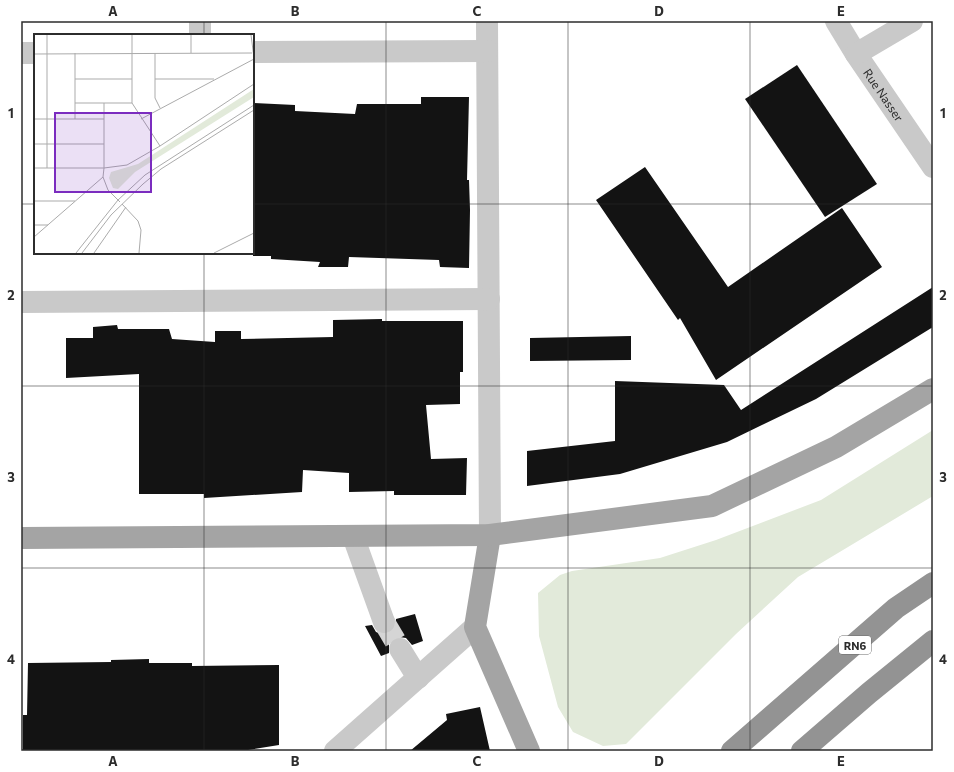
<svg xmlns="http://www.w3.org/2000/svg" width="954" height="772" font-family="Commissioner,sans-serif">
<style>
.green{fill:#e2eada}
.building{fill:#131313}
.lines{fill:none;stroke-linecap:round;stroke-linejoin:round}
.minor-tunnel{stroke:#d5d5d5;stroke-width:22;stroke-dasharray:22 11;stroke-linecap:butt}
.minor{stroke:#c9c9c9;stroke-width:22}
.major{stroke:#a4a4a4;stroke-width:22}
.highway{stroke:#939393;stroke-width:22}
.grid{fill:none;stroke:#2c2c2c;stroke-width:1;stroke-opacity:0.55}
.labels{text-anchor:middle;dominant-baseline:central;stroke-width:4;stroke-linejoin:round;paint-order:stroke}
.shield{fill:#fff;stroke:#6b6b6b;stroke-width:1}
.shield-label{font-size:11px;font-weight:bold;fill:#2c2c2c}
.street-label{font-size:12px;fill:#2c2c2c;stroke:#fff}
.inset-road{fill:none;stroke:#ababab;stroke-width:1}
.view{fill:#7b2cbf;fill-opacity:0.15;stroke:#7b2cbf;stroke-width:2}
.inset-edge{fill:none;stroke:#2c2c2c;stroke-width:2}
.neatline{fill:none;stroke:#2c2c2c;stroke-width:1.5}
.grid-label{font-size:13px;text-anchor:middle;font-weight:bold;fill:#2c2c2c}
</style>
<rect width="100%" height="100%" fill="#fff"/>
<polygon class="green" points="933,430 933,496 798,577 736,634 626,744 603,746 573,732 558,707 539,636 538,593 560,575 572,571 660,558 716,540 821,500"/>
<g class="building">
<polygon points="797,65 877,184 825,217 745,99"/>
<polygon points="421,97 469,97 467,180 469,180 470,210 469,268 440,267 439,260 349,257 348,267 318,267 320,262 271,259 271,256 253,256 253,103 295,105 295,111 355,114 357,104 421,104"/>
<polygon points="645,167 728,287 842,208 882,267 716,380 680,318 678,320 596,200"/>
<polygon points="933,287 933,327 816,399 727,442 620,474 527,486 527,451 615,441 615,381 724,385 741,410"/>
<polygon points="382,319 382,321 463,321 463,372 460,372 460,404 426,405 431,459 467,458 466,495 394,495 394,491 349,492 349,473 303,470 302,492 204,498 204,494 139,494 139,374 66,378 66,338 93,338 93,327 117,325 118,329 169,329 172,339 215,342 215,331 241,331 241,339 333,337 333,320"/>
<polygon points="631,336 631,360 530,361 530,338"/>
<polygon points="415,614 423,641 412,645 406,638 399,637 394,638 389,643 389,653 381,656 365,626 372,625 376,632 382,634 388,634 394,630 396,625 396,619"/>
<polygon points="149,659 149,663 192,663 192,666 279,665 279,745 242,751 23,751 23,715 27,715 28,663 111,662 111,660"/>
<polygon points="480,707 490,751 410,751 447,720 446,714"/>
</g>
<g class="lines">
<polyline class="minor-tunnel" points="384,622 400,649"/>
<g class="minor">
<polyline points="200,21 200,35"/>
<polyline points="487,21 490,535"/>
<path id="s1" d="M836,21L856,54L933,167"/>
<polyline points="253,52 487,51"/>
<polyline points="21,53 35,53"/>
<polyline points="856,54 912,21"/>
<polyline points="21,302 489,299"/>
<polyline points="353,536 384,622"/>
<polyline points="400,649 418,678"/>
<polyline points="335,751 475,627"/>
</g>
<g class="major">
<polyline points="490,535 475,627 529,751"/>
<polyline points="21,538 490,535 712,506 836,447 933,389"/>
</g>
<g class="highway">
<polyline points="732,751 896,608 933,583"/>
<polyline points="802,751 869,693 933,641"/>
</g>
</g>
<path class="grid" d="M204,21V35M386,21V751M568,21V751M750,21V751M21,204H35M253,204H933M204,253V751M21,386H933M21,568H933"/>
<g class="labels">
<rect class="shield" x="839" y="636" width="32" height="18" rx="3"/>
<g class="shield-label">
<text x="855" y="645">RN6</text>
</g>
<g class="street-label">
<text stroke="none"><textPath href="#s1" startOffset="88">Rue Nasser</textPath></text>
</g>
</g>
<g transform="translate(34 34)">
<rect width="220" height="220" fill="#fff"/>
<path d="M220,55V63L101,138L84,155L79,154L75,144L77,138L104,130Z" fill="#e2eada"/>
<path class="inset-road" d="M13,1V134M98,1V69L126,112M157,1V19M217,1L220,24M41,19V85M121,19V64L126,74M0,20L218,19M41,45H98M121,45H180M41,69H98M70,69V134M0,85H70M107,85L220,25M0,110H70M0,134H70L93,131L126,112L220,50M70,134L69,143L74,156L86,168M0,167H41M88,170L104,187L107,196L105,219M0,191H14M0,203L69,143M42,219L84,166L111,141L220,71M48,219L77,181L109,150L127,135L220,76M60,219L92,173M180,219L220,199"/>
<path class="view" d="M21,79H117V158H21Z"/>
<rect width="220" height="220" class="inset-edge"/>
</g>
<rect width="954" height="772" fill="none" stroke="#ffffff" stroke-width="44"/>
<rect x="22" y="22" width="910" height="728" class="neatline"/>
<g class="grid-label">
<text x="113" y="16">A</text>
<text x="295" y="16">B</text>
<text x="477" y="16">C</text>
<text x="659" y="16">D</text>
<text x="841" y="16">E</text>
<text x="11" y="118">1</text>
<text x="943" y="118">1</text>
<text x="11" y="300">2</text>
<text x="943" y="300">2</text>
<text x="11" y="482">3</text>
<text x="943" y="482">3</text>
<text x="11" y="664">4</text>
<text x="943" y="664">4</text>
<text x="113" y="766">A</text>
<text x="295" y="766">B</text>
<text x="477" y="766">C</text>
<text x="659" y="766">D</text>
<text x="841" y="766">E</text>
</g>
</svg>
